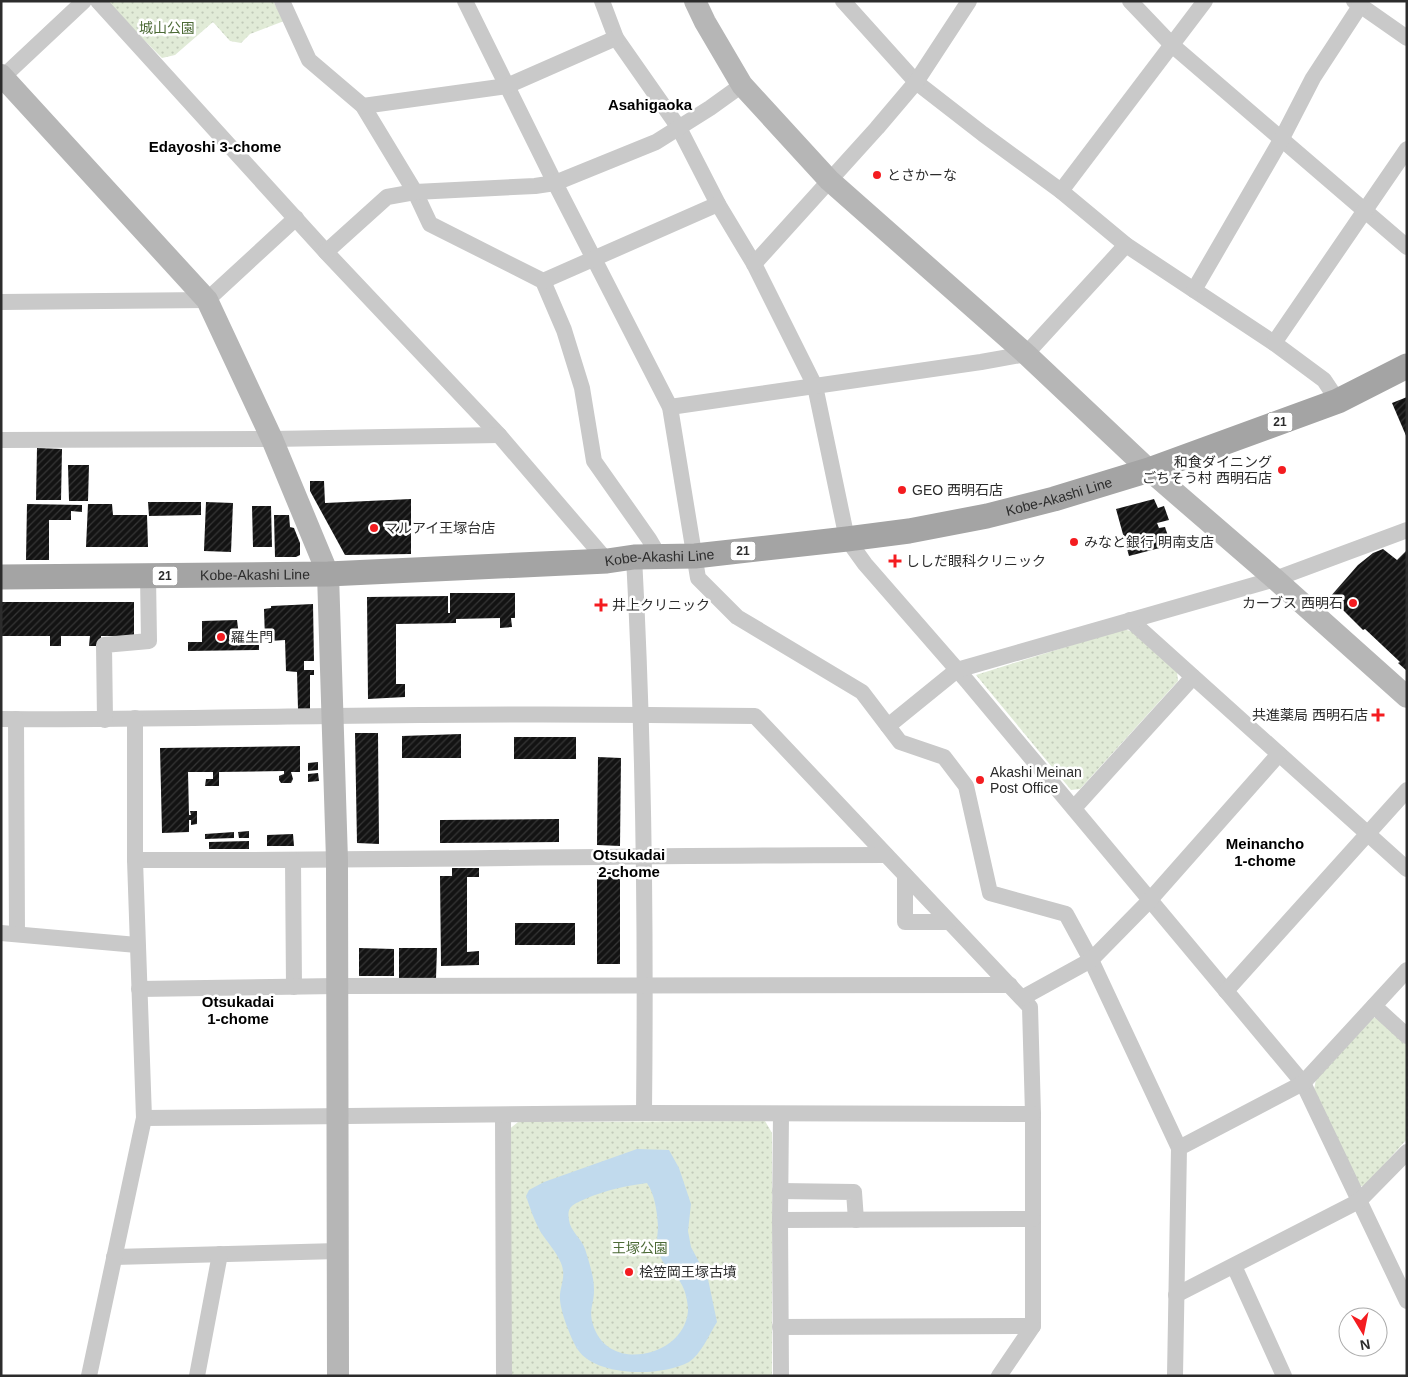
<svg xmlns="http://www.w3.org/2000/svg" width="1408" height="1377" font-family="Arial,'Noto Sans JP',sans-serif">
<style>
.grass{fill:url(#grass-dots)}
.water{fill:#c1daed;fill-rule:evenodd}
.building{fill:url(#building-hatch)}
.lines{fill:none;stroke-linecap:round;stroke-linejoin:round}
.street{stroke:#c9c9c9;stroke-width:16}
.secondary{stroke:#b6b6b6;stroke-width:22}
.primary{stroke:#a4a4a4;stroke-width:25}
.poi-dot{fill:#f41c20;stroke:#fff;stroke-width:2}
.labels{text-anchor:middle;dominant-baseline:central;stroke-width:5;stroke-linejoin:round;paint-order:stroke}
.shield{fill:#fff;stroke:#6b6b6b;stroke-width:1}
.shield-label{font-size:12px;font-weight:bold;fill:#2c2c2c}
.park-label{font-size:14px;fill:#4c6a36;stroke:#fff}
.poi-label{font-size:14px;fill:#2c2c2c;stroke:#fff;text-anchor:start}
.street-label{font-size:14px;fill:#2c2c2c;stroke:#fff}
.neighbourhood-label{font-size:15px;font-weight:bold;fill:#000;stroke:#fff}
</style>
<defs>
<pattern id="grass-dots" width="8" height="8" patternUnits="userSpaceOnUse" patternTransform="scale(1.25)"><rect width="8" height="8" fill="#e1ebd7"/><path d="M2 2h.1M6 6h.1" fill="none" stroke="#c1cab9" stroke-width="1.8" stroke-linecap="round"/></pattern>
<pattern id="building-hatch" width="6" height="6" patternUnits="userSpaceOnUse" patternTransform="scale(1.25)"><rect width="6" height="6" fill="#131313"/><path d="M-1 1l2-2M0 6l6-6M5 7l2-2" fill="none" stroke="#363636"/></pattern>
</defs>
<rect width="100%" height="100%" fill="#fff"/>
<g class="grass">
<polygon points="105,1 273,1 284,21 250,34 241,43 230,41 213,22 175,55 162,58"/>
<polygon points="1123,629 1134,632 1177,672 1178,681 1080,789 1071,790 976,675"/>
<polygon points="1382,1017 1407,1040 1407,1139 1365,1186 1360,1186 1314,1090 1316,1079 1373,1018"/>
<polygon points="765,1121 772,1133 772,1376 510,1376 507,1131 518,1122"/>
</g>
<path class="water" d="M637,1149L669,1150L679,1168L691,1204L688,1231L691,1247L708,1279L717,1322C709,1335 701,1354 689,1362C661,1377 597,1377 578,1350C571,1339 561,1313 560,1300C559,1286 567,1278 561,1263C556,1251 547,1242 540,1231C534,1220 530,1208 526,1196L529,1190L544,1182ZM647,1183C655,1195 657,1211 658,1226C658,1233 656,1241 658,1248C660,1263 670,1269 678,1279C685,1287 688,1301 688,1311C685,1355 613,1373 595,1330C587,1310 594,1307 594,1290C594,1276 589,1262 585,1249C582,1239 570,1231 569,1220C568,1215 568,1209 572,1206C575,1203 581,1201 585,1199C606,1190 625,1186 647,1183Z"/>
<g class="building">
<polygon points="1407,397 1407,438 1392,403"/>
<polygon points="37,448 62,449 61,500 36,500"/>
<polygon points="68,465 89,465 88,501 69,501"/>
<polygon points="310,481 324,481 325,503 411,499 411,554 345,555 310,491"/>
<polygon points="1154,499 1158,508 1164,506 1169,520 1157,523 1159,528 1165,527 1171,545 1129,556 1116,509"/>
<polygon points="148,502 201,502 201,515 149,516"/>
<polygon points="206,502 233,503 231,552 204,551"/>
<polygon points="27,504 82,505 82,512 71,511 71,520 49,520 49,560 26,560"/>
<polygon points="88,504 112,504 113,515 147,515 148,547 86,547"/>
<polygon points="252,506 271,506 272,547 253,547"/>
<polygon points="274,515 289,515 290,527 294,528 300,543 300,555 296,557 275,557"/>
<polygon points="1383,549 1397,560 1407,550 1407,671 1398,663 1400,662 1365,629 1363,630 1330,597 1358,565 1373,553"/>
<polygon points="450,593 515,593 515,618 511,618 512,627 500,628 500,618 456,619 456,623 396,624 396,684 405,684 405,697 368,699 367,597 448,596 448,613 450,613"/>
<polygon points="1,602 134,602 134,636 101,636 101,646 89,646 90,636 61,636 61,646 50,646 50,636 1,636"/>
<polygon points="313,604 314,661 304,661 304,670 314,670 314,675 310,675 310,709 298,709 297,672 286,671 285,640 270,641 270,639 265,639 264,609 271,608 271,606"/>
<polygon points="237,620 239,636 259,636 259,650 188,651 188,642 202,642 202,621"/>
<polygon points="355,733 378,733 379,844 357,843"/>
<polygon points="461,734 461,758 402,758 402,736"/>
<rect x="514" y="737" width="62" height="22"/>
<polygon points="300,746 300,772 291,772 293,779 291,783 281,783 279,780 279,776 284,774 284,771 219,772 219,786 205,786 206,779 213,779 213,772 188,772 189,815 191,815 190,811 197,811 197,824 191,825 191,820 189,820 189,832 162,833 160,748"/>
<polygon points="598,757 621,758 620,846 597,845"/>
<polygon points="318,762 318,770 308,771 308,763"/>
<polygon points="318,773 319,781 308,782 308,774"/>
<polygon points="559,819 559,842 440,843 440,820"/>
<polygon points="249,831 249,838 239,838 238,832"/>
<polygon points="234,832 234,838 205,839 205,834"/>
<polygon points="293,834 294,846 267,846 267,835"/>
<polygon points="249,841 249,849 209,849 209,842"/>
<polygon points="452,868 479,868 479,877 467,877 467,952 479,951 479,965 441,966 440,876 452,876"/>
<rect x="597" y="869" width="23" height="95"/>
<rect x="515" y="923" width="60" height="22"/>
<polygon points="359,948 394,949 394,976 359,976"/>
<polygon points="399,948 437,948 436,978 399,978"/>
</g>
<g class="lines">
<g class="street">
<polyline points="98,1 326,252 499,435 607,561"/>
<polyline points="282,1 309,60 363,106 415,192 430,224 543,281 564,330 582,388 594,461 649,539 659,556"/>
<polyline points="465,1 555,183 670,407 698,578 737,617 862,692 900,742 944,757 966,786 990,893 1066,914 1091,960 1179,1148"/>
<polyline points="602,1 616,38 679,128 718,204 754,264 815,386 847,539 865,564 967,681 1303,1083 1407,1301"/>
<polyline points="843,1 916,82 983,134 1061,191 1126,245 1274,343 1324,380 1338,401"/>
<polyline points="1130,1 1172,45 1407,247"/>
<polyline points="1354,1 1407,38"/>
<polyline points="1,80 3,77 84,1"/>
<polyline points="363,106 507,86 616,38"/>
<polyline points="1061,191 1205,1"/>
<polyline points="326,252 387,197 415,192 535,186 555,183 656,142 710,108 742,85"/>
<polyline points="754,264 877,128 916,82 969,1"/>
<polyline points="543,281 718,204"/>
<polyline points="1194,290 1281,140 1313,78 1360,6"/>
<polyline points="1,302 207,300 296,218"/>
<polyline points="1274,343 1407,149"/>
<polyline points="670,407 981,362 1026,354 1126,245"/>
<polyline points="1,440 272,439 499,435"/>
<path d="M634,557C644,743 646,928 644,1113"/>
<polyline points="1130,620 1407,869"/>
<path d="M1,719C111,720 221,717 331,716C472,714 614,714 755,716L1030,1007L1033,1114V1326L999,1376"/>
<polyline points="16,719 17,934"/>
<polyline points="105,720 104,645 149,641 148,576"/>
<polyline points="888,726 957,670 1275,579 1407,530"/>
<polyline points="1074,808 1193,677"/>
<path d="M135,860C385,861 636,855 886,855"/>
<polyline points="293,860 294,987"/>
<polyline points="905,875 905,922 949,922"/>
<polyline points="1,933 137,945"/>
<polyline points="139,989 337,986 1010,985"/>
<polyline points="1226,991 1407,790"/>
<polyline points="1022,998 1091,960 1149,901 1279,754"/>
<polyline points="1374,1006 1407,1036"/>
<polyline points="781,1114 780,1220 781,1376"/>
<polyline points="503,1116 504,1376"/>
<polyline points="144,1118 644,1113 1033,1114"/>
<polyline points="780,1191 854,1192 856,1220"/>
<polyline points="780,1220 1033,1219"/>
<polyline points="114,1257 338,1251"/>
<polyline points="1234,1266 1284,1376"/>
<polyline points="1176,1295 1359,1201 1407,1152"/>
<polyline points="780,1327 1033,1326"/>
<polyline points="89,1376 144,1118 135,860 135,718"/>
<polyline points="197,1376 220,1254"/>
<polyline points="1175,1376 1179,1148 1303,1083 1407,970"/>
</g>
<g class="secondary">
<polyline points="695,1 705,22 742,85 829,180 1026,354 1149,470 1275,579 1407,697"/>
<polyline points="1,75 207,300 272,439 328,574 337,860 338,1376"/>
</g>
<path class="primary" id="s1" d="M1,577L328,574L607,561L634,557L695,556L847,539L909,531L987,516L1054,499L1149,470L1338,401L1407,366"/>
</g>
<g class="poi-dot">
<circle cx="877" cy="175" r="5"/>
<circle cx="1282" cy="470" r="5"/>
<circle cx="902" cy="490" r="5"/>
<circle cx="374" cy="528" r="5"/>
<circle cx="1074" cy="542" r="5"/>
<path d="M892.5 553.5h5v5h5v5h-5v5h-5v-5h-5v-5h5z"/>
<circle cx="1353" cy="603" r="5"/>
<path d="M598.5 597.5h5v5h5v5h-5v5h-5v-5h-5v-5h5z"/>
<circle cx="221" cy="637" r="5"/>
<path d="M1375.5 707.5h5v5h5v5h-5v5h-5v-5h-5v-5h5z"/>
<circle cx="980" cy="780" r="5"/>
<circle cx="629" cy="1272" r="5"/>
</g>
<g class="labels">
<g class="shield">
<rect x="1267.5" y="412.5" width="25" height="19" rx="4"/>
<rect x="730.5" y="541.5" width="25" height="19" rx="4"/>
<rect x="152.5" y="566.5" width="25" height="19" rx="4"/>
</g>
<g class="shield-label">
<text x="1280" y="422">21</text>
<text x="743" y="551">21</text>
<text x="165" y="576">21</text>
</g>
<g class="park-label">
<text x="167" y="28">城山公園</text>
<text x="640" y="1248">王塚公園</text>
</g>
<g class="poi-label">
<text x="887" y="175">とさかーな</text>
<text x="1272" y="462" text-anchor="end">和食ダイニング<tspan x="1272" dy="16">ごちそう村 西明石店</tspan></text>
<text x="912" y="490">GEO 西明石店</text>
<text x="384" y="528">マルアイ王塚台店</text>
<text x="1084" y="542">みなと銀行 明南支店</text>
<text x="906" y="561">ししだ眼科クリニック</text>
<text x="1343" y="603" text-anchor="end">カーブス 西明石</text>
<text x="612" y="605">井上クリニック</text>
<text x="231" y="637">羅生門</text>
<text x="1368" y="715" text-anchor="end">共進薬局 西明石店</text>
<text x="990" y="772">Akashi Meinan<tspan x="990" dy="16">Post Office</tspan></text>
<text x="639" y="1272">桧笠岡王塚古墳</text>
</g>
<g class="street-label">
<text stroke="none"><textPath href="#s1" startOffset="1064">Kobe-Akashi Line</textPath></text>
<text stroke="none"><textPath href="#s1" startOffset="659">Kobe-Akashi Line</textPath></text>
<text stroke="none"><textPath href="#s1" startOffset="254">Kobe-Akashi Line</textPath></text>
</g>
<g class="neighbourhood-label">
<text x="650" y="104">Asahigaoka</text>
<text x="215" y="146">Edayoshi 3-chome</text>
<text x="1265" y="843">Meinancho<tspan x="1265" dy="17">1-chome</tspan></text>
<text x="629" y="854">Otsukadai<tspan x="629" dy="17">2-chome</tspan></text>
<text x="238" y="1001">Otsukadai<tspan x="238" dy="17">1-chome</tspan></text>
</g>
</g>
<rect width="1408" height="1377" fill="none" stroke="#2c2c2c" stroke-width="5"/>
<g transform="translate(1363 1332) rotate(170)"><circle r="24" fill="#ffffff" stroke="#ababab"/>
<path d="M0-4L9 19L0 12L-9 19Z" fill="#f41c20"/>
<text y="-8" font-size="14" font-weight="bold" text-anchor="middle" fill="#2c2c2c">N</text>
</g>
</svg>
